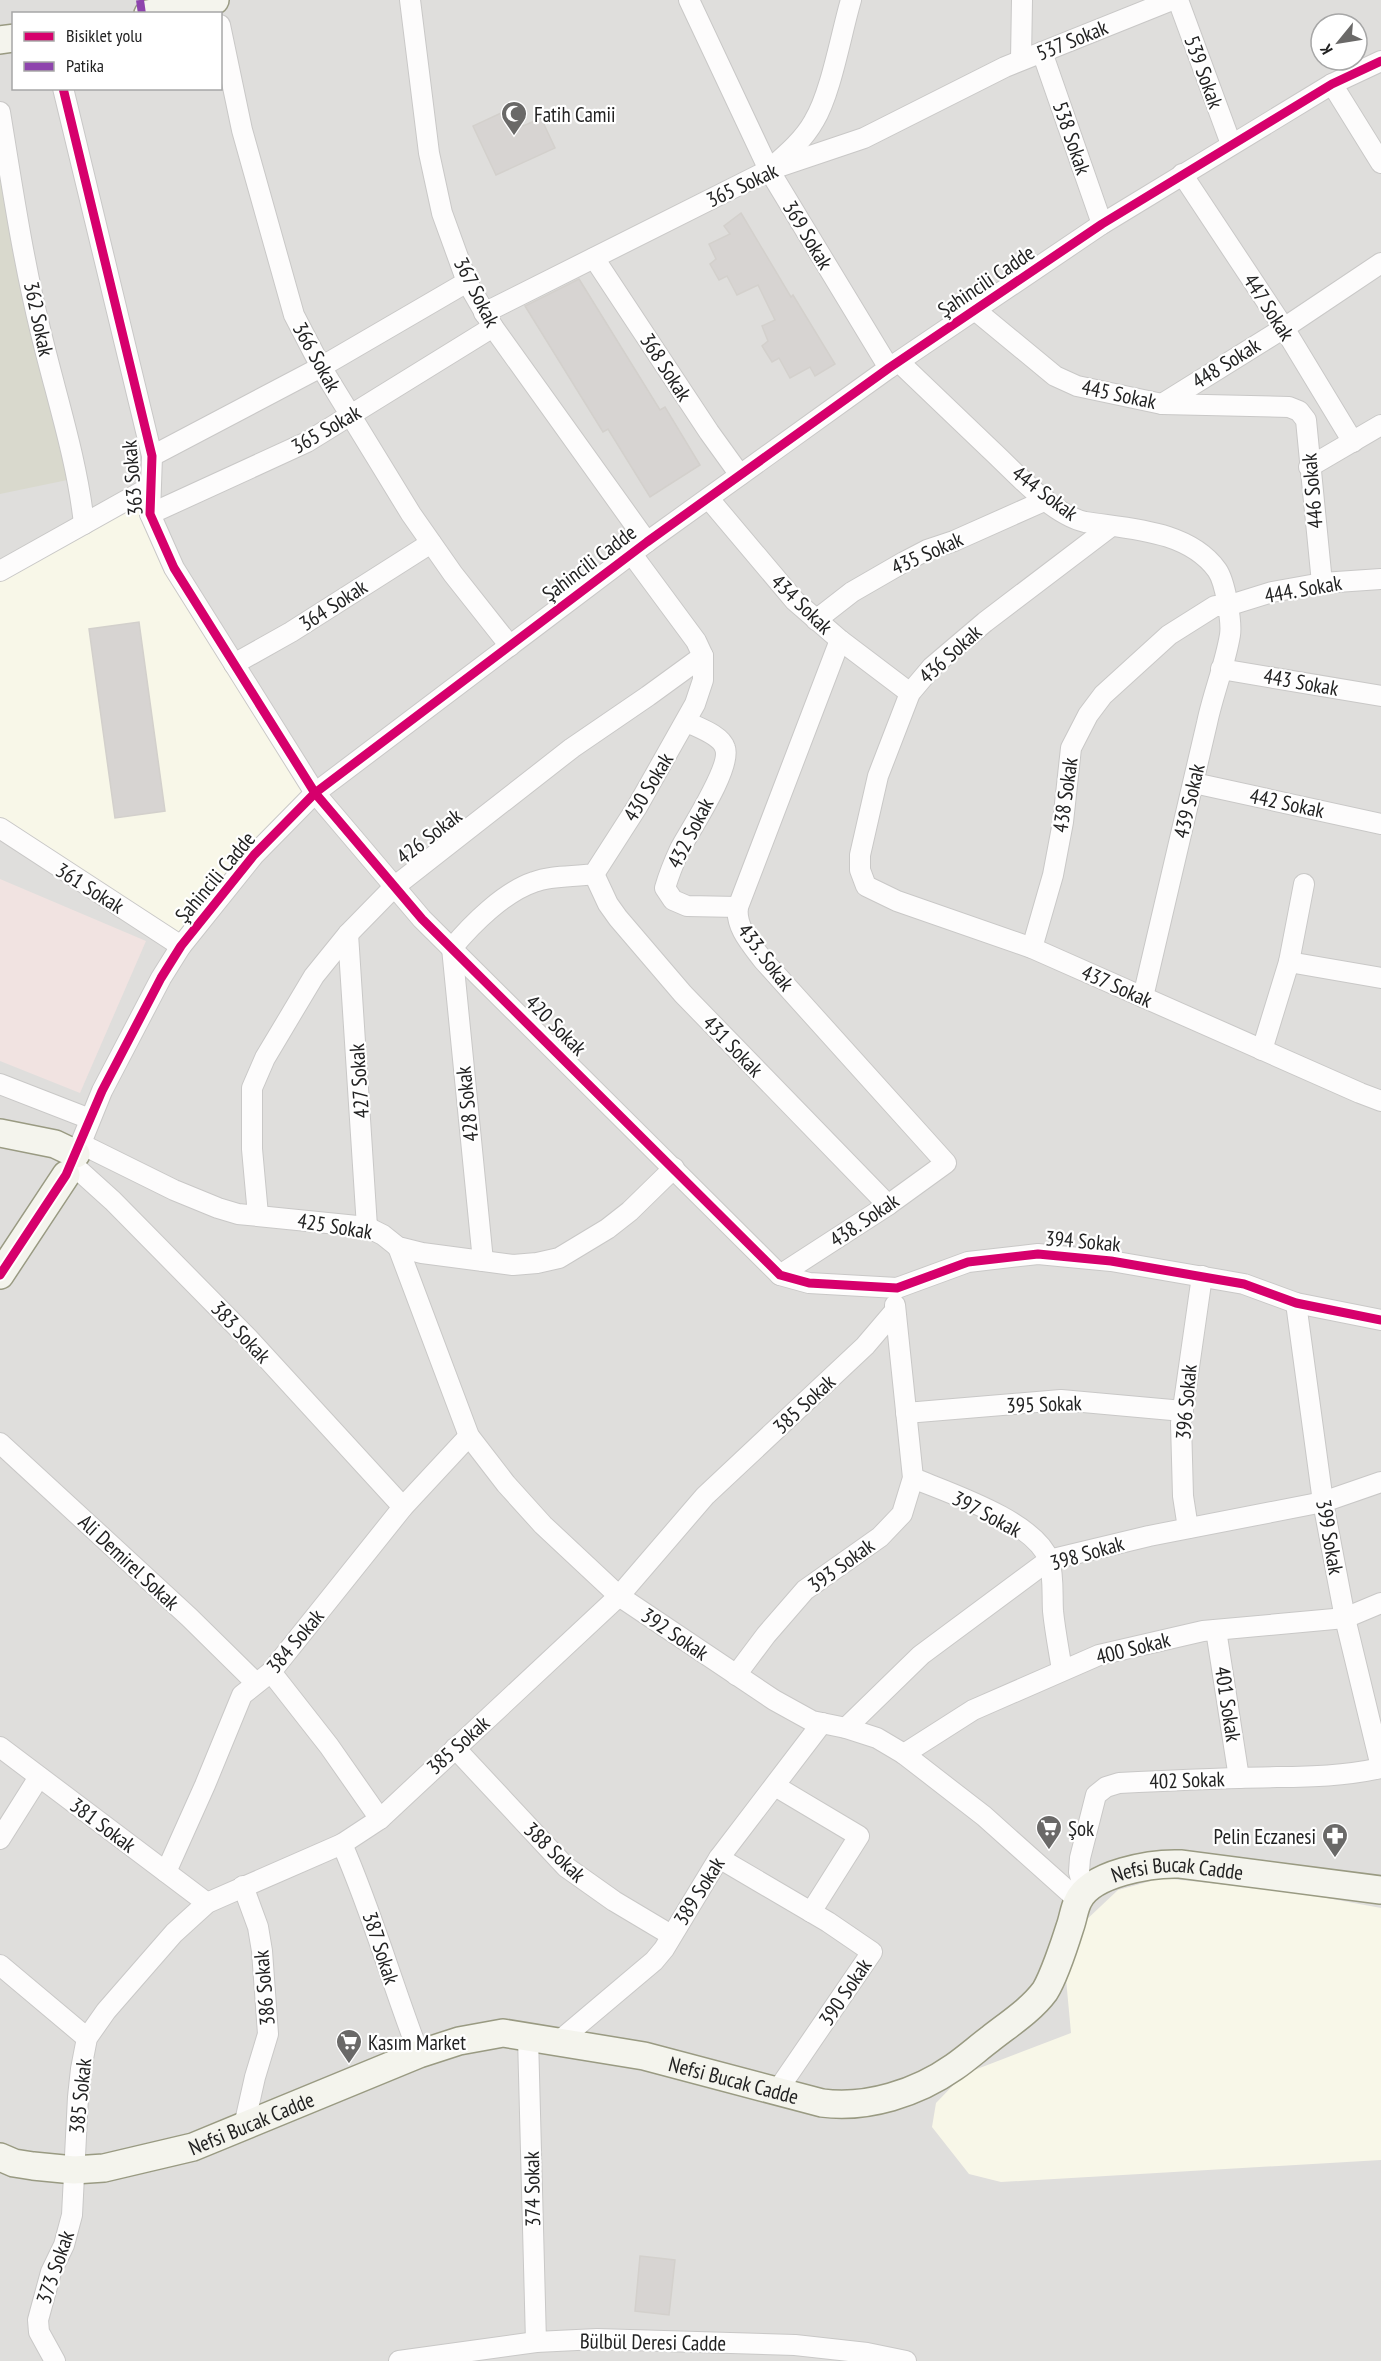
<svg xmlns="http://www.w3.org/2000/svg" width="1381" height="2361" font-family="'PT Sans Narrow',sans-serif">
<style>
.residential{fill:#dfdedc;fill-rule:evenodd}
.commercial{fill:#f1e3e1}
.education{fill:#f8f7e8}
.construction{fill:#d9d9cd}
.building{fill:#d7d4d2;stroke:#d3d0cc;stroke-width:1.5}
.lines{fill:none;stroke-linecap:round;stroke-linejoin:round}
.street-casing{stroke:#c9c8c7;stroke-width:22}
.secondary-casing{stroke:#999a82;stroke-width:30}
.street{stroke:#fdfcfc;stroke-width:20}
.secondary{stroke:#f4f4ed;stroke-width:27}
.quiet{stroke:#8e44ad;stroke-width:8;stroke-dasharray:15 8;stroke-linecap:butt}
.cycleway-casing{stroke:#fff;stroke-width:13}
.cycleway{stroke:#d6006c;stroke-width:9}
.labels{text-anchor:middle;dominant-baseline:central;stroke-width:4.5;stroke-linejoin:round;paint-order:stroke}
.street-label{font-size:21px;fill:#222;stroke:#fff}
.poi-label{font-size:21px;fill:#222;stroke:#fff;text-anchor:start}
</style>
<rect width="100%" height="100%" fill="#f0eeeb"/>
<path class="residential" d="M0,0H1381V2361H0ZM14,14H220V88H14ZM1321,24H1357V60H1321Z"/>
<polygon class="commercial" points="0,879 146,941 80,1093 0,1061"/>
<g class="education">
<polygon points="122,503 150,514 315,793 181,946 0,825 0,571"/>
<polygon points="1162,1878 1294,1892 1381,1908 1381,2160 1001,2182 969,2174 932,2127 936,2103 964,2074 1071,2033 1064,1957 1084,1922 1118,1890"/>
</g>
<polygon class="construction" points="0,105 77,478 0,494"/>
<g class="building">
<polygon points="514,107 523,126 541,118 555,148 496,175 473,126"/>
<polygon points="741,213 791,297 793,295 835,364 815,376 810,367 790,378 779,358 772,362 762,346 768,341 762,326 775,320 758,285 737,295 727,276 719,280 710,264 716,259 709,244 730,234 724,226"/>
<polygon points="579,279 660,410 665,407 700,465 650,497 608,429 603,432 525,306"/>
<polygon points="139,622 165,811 115,818 89,629"/>
<polygon points="640,2256 675,2260 669,2315 635,2311"/>
</g>
<g class="lines">
<defs>
<g id="street">
<polyline points="410,0 429,153 442,213 467,282 493,327 647,542"/>
<polyline points="689,0 769,170 889,368"/>
<polyline points="1178,0 1231,144"/>
<polyline points="220,25 242,130 294,315 321,367 411,514 453,574 510,646"/>
<polyline points="1042,52 1102,224"/>
<polyline points="1021,60 1022,0"/>
<polyline points="1332,84 1381,163"/>
<polyline points="63,88 152,456 150,514 174,568 315,793 422,919 780,1275 809,1283 897,1288 968,1262 1038,1254 1111,1261 1244,1284 1296,1303 1381,1320"/>
<path d="M0,112C12,186 23,260 41,333C56,396 77,459 84,524"/>
<path d="M773,166C788,153 804,139 814,121C831,93 841,34 851,0"/>
<polyline points="1182,174 1284,328 1353,442"/>
<polyline points="594,258 709,432 740,475"/>
<polyline points="975,310 1055,376 1077,386 1162,404 1289,407 1299,411 1306,420 1322,583"/>
<polyline points="484,313 769,170 864,138 1005,67 1172,0"/>
<path d="M899,362C929,391 960,420 990,449C1015,472 1051,514 1085,522C1129,529 1188,530 1217,570C1225,581 1232,622 1230,635C1225,665 1213,694 1207,723C1186,814 1164,906 1143,997"/>
<polyline points="1162,404 1284,328 1381,263"/>
<polyline points="152,456 321,367 467,282"/>
<polyline points="1309,467 1381,425"/>
<polyline points="709,499 795,601 840,640 910,693"/>
<polyline points="150,514 307,442 493,327"/>
<polyline points="1110,527 985,622 932,667 910,693 878,776 860,855 860,870 866,886 897,901 1032,948 1360,1093 1381,1101"/>
<polyline points="0,571 150,487"/>
<polyline points="816,620 852,592 904,562 927,550 954,541 1046,500"/>
<polyline points="234,664 291,632 431,543"/>
<polyline points="1221,669 1381,696"/>
<path d="M687,722C699,728 721,735 725,748C732,767 690,830 680,849C674,862 669,874 665,888L673,900L687,906L738,907"/>
<polyline points="1194,783 1381,824"/>
<polyline points="0,828 181,946"/>
<polyline points="594,874 608,904 618,918 683,994 888,1205"/>
<polyline points="348,934 367,1227"/>
<polyline points="1032,948 1053,875 1063,822 1071,748 1088,715 1103,695 1169,635 1215,606 1227,606 1272,592 1322,583 1381,579"/>
<polyline points="1289,962 1381,978"/>
<polyline points="1262,1050 1289,962 1304,884"/>
<polyline points="0,1084 90,1119"/>
<polyline points="81,1144 174,1190 218,1208 238,1214 367,1227 383,1235 398,1247 422,1253 513,1265 537,1263 559,1258 607,1229 630,1211 674,1168"/>
<polyline points="72,1164 113,1201 248,1338 403,1507"/>
<polyline points="72,1165 102,1091 161,978 181,946 254,855 315,793 647,542 889,368 1102,224 1332,84 1381,61"/>
<polyline points="258,1215 252,1149 252,1088 265,1058 314,976 348,934 394,887 572,748 648,696 703,656"/>
<polyline points="398,1247 469,1436 506,1484 543,1525 619,1596 774,1700 812,1721 846,1728 877,1738 904,1754 984,1816 1078,1900"/>
<path d="M483,1261L452,948C472,924 504,892 534,882C552,875 574,877 594,874L637,807L695,704L703,680V656L696,641L631,553"/>
<path d="M780,1275L888,1205L946,1163L763,960C751,944 735,927 738,907L840,640"/>
<polyline points="1296,1303 1323,1502 1345,1618 1381,1767"/>
<polyline points="906,1413 1061,1400 1183,1411"/>
<polyline points="0,1443 189,1617 256,1683"/>
<path d="M913,1478C949,1493 1035,1521 1049,1560C1054,1576 1052,1595 1053,1611C1055,1631 1059,1651 1062,1670"/>
<polyline points="1188,1528 1183,1496 1181,1423 1202,1276"/>
<polyline points="1216,1630 1239,1778"/>
<polyline points="271,1672 329,1746 380,1819"/>
<polyline points="736,1675 766,1635 805,1590 880,1537 902,1514 913,1478 895,1305"/>
<polyline points="846,1728 921,1655 1049,1560 1149,1536 1323,1502 1381,1482"/>
<polyline points="0,1747 207,1903"/>
<polyline points="455,1748 566,1867 614,1901 671,1935"/>
<polyline points="904,1754 973,1710 1099,1655 1203,1631 1345,1618 1381,1603"/>
<polyline points="775,1786 859,1836 811,1912"/>
<polyline points="0,1839 39,1777"/>
<path d="M342,1844C372,1912 392,1984 419,2054"/>
<polyline points="719,1858 828,1922 872,1952 777,2091"/>
<polyline points="166,1872 205,1785 242,1695 271,1672 403,1507 469,1436"/>
<polyline points="243,1886 258,1927 262,1951 268,2034 255,2077 244,2126"/>
<path d="M1085,1893L1079,1872L1080,1858L1096,1795L1106,1787L1119,1783C1159,1781 1199,1779 1239,1778C1290,1776 1330,1779 1381,1768"/>
<polyline points="0,1965 87,2038"/>
<polyline points="528,2037 536,2342"/>
<polyline points="558,2042 654,1961 664,1949 719,1858 822,1723"/>
<polyline points="55,2361 39,2332 38,2320 51,2272 64,2245 72,2215 78,2097 81,2069 87,2038 106,2011 174,1933 207,1903 342,1844 380,1819 619,1596 705,1496 865,1346 894,1312"/>
<polyline points="399,2361 536,2342 597,2339 795,2345 867,2353 906,2361"/>
</g>
<g id="secondary">
<polyline points="148,14 215,0"/>
<polyline points="0,40 14,38"/>
<polyline points="0,1133 55,1144 76,1154"/>
<polyline points="0,1275 66,1175"/>
<path id="s1" d="M0,2157L14,2163L33,2166L74,2170L104,2168L193,2147L419,2054L459,2041L503,2033L644,2056L822,2103C867,2109 917,2093 954,2067C967,2058 978,2048 990,2039C1009,2024 1031,2010 1045,1991C1053,1978 1065,1943 1070,1927C1073,1919 1074,1909 1078,1901C1091,1873 1152,1863 1180,1864L1381,1890"/>
</g>
</defs>
<use href="#street" class="street-casing"/>
<use href="#secondary" class="secondary-casing"/>
<use href="#street" class="street"/>
<use href="#secondary" class="secondary"/>
<polyline class="quiet" points="140,0 142,14"/>
<defs>
<g id="cycleway">
<polyline points="63,88 152,456 150,514 174,568 315,793 422,919 780,1275 809,1283 897,1288 968,1262 1038,1254 1111,1261 1244,1284 1296,1303 1381,1320"/>
<polyline points="0,1275 66,1175 102,1091 161,978 181,946 254,855 315,793 647,542 889,368 1102,224 1332,84 1381,61"/>
</g>
</defs>
<use href="#cycleway" class="cycleway-casing"/>
<use href="#cycleway" class="cycleway"/>
</g>
<defs>
<symbol id="mosque-pin" viewBox="-11 -11 22 30"><path d="M0 17L-7.5 6A9.5 9.5 0 1 1 7.5 6Z" fill="#6a6968" stroke="#fff"/><path d="M3.5-4.9A6 6 0 1 0 3.5 4.9A5 5 0 1 1 3.5-4.9Z" fill="#fff"/></symbol>
<symbol id="supermarket-pin" viewBox="-11 -11 22 30"><path d="M0 17L-7.5 6A9.5 9.5 0 1 1 7.5 6Z" fill="#6a6968" stroke="#fff"/><path d="M-6-5.5h2.5l.6 2H6L4.5 2H-2.5L-4.4-4H-6ZM-1.5 3.2a1.3 1.3 0 1 0 .1 0ZM3 3.2a1.3 1.3 0 1 0 .1 0Z" fill="#fff"/></symbol>
<symbol id="pharmacy-pin" viewBox="-11 -11 22 30"><path d="M0 17L-7.5 6A9.5 9.5 0 1 1 7.5 6Z" fill="#6a6968" stroke="#fff"/><path d="M-2-6h4v4h4v4h-4v4h-4v-4h-4v-4h4Z" fill="#fff"/></symbol>
</defs>
<g fill-rule="evenodd">
<use href="#mosque-pin" x="499" y="99" width="30" height="40"/>
<use href="#supermarket-pin" x="1034" y="1813" width="30" height="40"/>
<use href="#pharmacy-pin" x="1320" y="1821" width="30" height="40"/>
<use href="#supermarket-pin" x="334" y="2027" width="30" height="40"/>
</g>
<g class="labels">
<g class="street-label">
<text transform="translate(1072 40) rotate(-22)">537 Sokak</text>
<text transform="translate(1204 72) rotate(70)">539 Sokak</text>
<text transform="translate(1072 138) rotate(71)">538 Sokak</text>
<text transform="translate(742 185) rotate(-25)">365 Sokak</text>
<text transform="translate(808 235) rotate(59)">369 Sokak</text>
<text transform="translate(986 281) rotate(-34)">Şahincili Cadde</text>
<text transform="translate(477 292) rotate(63)">367 Sokak</text>
<text transform="translate(1269 307) rotate(57)">447 Sokak</text>
<text transform="translate(39 319) rotate(78)">362 Sokak</text>
<text transform="translate(317 357) rotate(61)">366 Sokak</text>
<text transform="translate(1226 363) rotate(-32)">448 Sokak</text>
<text transform="translate(666 367) rotate(57)">368 Sokak</text>
<text transform="translate(1119 394) rotate(12)">445 Sokak</text>
<text transform="translate(326 429) rotate(-30)">365 Sokak</text>
<text transform="translate(132 478) rotate(-95)">363 Sokak</text>
<text transform="translate(1312 491) rotate(-95)">446 Sokak</text>
<text transform="translate(1045 493) rotate(37)">444 Sokak</text>
<text transform="translate(927 553) rotate(-24)">435 Sokak</text>
<text transform="translate(589 563) rotate(-37)">Şahincili Cadde</text>
<text transform="translate(1303 589) rotate(-10)">444. Sokak</text>
<text transform="translate(802 604) rotate(44)">434 Sokak</text>
<text transform="translate(333 605) rotate(-33)">364 Sokak</text>
<text transform="translate(950 654) rotate(-42)">436 Sokak</text>
<text transform="translate(1301 682) rotate(10)">443 Sokak</text>
<text transform="translate(648 787) rotate(-59)">430 Sokak</text>
<text transform="translate(1065 795) rotate(-82)">438 Sokak</text>
<text transform="translate(1189 801) rotate(-77)">439 Sokak</text>
<text transform="translate(1287 803) rotate(12)">442 Sokak</text>
<text transform="translate(690 833) rotate(-63)">432 Sokak</text>
<text transform="translate(429 836) rotate(-38)">426 Sokak</text>
<text transform="translate(215 877) rotate(-50)">Şahincili Cadde</text>
<text transform="translate(90 888) rotate(32)">361 Sokak</text>
<text transform="translate(766 957) rotate(53)">433. Sokak</text>
<text transform="translate(1117 986) rotate(24)">437 Sokak</text>
<text transform="translate(556 1025) rotate(45)">420 Sokak</text>
<text transform="translate(733 1046) rotate(46)">431 Sokak</text>
<text transform="translate(359 1081) rotate(-94)">427 Sokak</text>
<text transform="translate(467 1104) rotate(-96)">428 Sokak</text>
<text transform="translate(864 1220) rotate(-34)">438. Sokak</text>
<text transform="translate(335 1226) rotate(9)">425 Sokak</text>
<text transform="translate(1083 1241) rotate(5)">394 Sokak</text>
<text transform="translate(241 1332) rotate(47)">383 Sokak</text>
<text transform="translate(1186 1402) rotate(-85)">396 Sokak</text>
<text transform="translate(804 1404) rotate(-43)">385 Sokak</text>
<text transform="translate(1044 1404) rotate(-2)">395 Sokak</text>
<text transform="translate(987 1514) rotate(28)">397 Sokak</text>
<text transform="translate(1330 1537) rotate(80)">399 Sokak</text>
<text transform="translate(1087 1553) rotate(-16)">398 Sokak</text>
<text transform="translate(129 1562) rotate(43)">Ali Demirel Sokak</text>
<text transform="translate(841 1565) rotate(-36)">393 Sokak</text>
<text transform="translate(675 1634) rotate(34)">392 Sokak</text>
<text transform="translate(295 1641) rotate(-50)">384 Sokak</text>
<text transform="translate(1133 1648) rotate(-14)">400 Sokak</text>
<text transform="translate(1228 1704) rotate(81)">401 Sokak</text>
<text transform="translate(458 1745) rotate(-42)">385 Sokak</text>
<text transform="translate(1187 1780) rotate(-2)">402 Sokak</text>
<text transform="translate(103 1825) rotate(37)">381 Sokak</text>
<text transform="translate(555 1852) rotate(44)">388 Sokak</text>
<text stroke="none"><textPath href="#s1" startOffset="1320">Nefsi Bucak Cadde</textPath></text>
<text transform="translate(699 1891) rotate(-58)">389 Sokak</text>
<text transform="translate(381 1948) rotate(72)">387 Sokak</text>
<text transform="translate(264 1988) rotate(-95)">386 Sokak</text>
<text transform="translate(845 1992) rotate(-56)">390 Sokak</text>
<text stroke="none"><textPath href="#s1" startOffset="764">Nefsi Bucak Cadde</textPath></text>
<text transform="translate(80 2096) rotate(-84)">385 Sokak</text>
<text stroke="none"><textPath href="#s1" startOffset="260">Nefsi Bucak Cadde</textPath></text>
<text transform="translate(532 2189) rotate(-91)">374 Sokak</text>
<text transform="translate(55 2267) rotate(-71)">373 Sokak</text>
<text transform="translate(653 2342) rotate(1)">Bülbül Deresi Cadde</text>
</g>
<g class="poi-label">
<text x="534" y="114">Fatih Camii</text>
<text x="1068" y="1828">Şok</text>
<text x="1316" y="1836" text-anchor="end">Pelin Eczanesi</text>
<text x="368" y="2042">Kasım Market</text>
</g>
</g>
<rect x="12" y="12" width="210" height="78" fill="#ffffff" stroke="#a7a7a7" stroke-width="1.5"/>
<rect x="24" y="32" width="30" height="9" fill="#d6006c" stroke="#a7a7a7" stroke-width="1.5"/>
<text x="66" y="42" font-size="18" fill="#222222">Bisiklet yolu</text>
<rect x="24" y="62" width="30" height="9" fill="#8e44ad" stroke="#a7a7a7" stroke-width="1.5"/>
<text x="66" y="72" font-size="18" fill="#222222">Patika</text>
<g transform="translate(1339 42) rotate(240)"><circle r="28" fill="#ffffff" stroke="#a7a7a7" stroke-width="1.5"/>
<path d="M0-4.5L10 22L0 15L-10 22Z" fill="#6a6968"/>
<text y="-9" font-size="16" font-weight="bold" text-anchor="middle" fill="#222222">K</text>
</g>
</svg>
